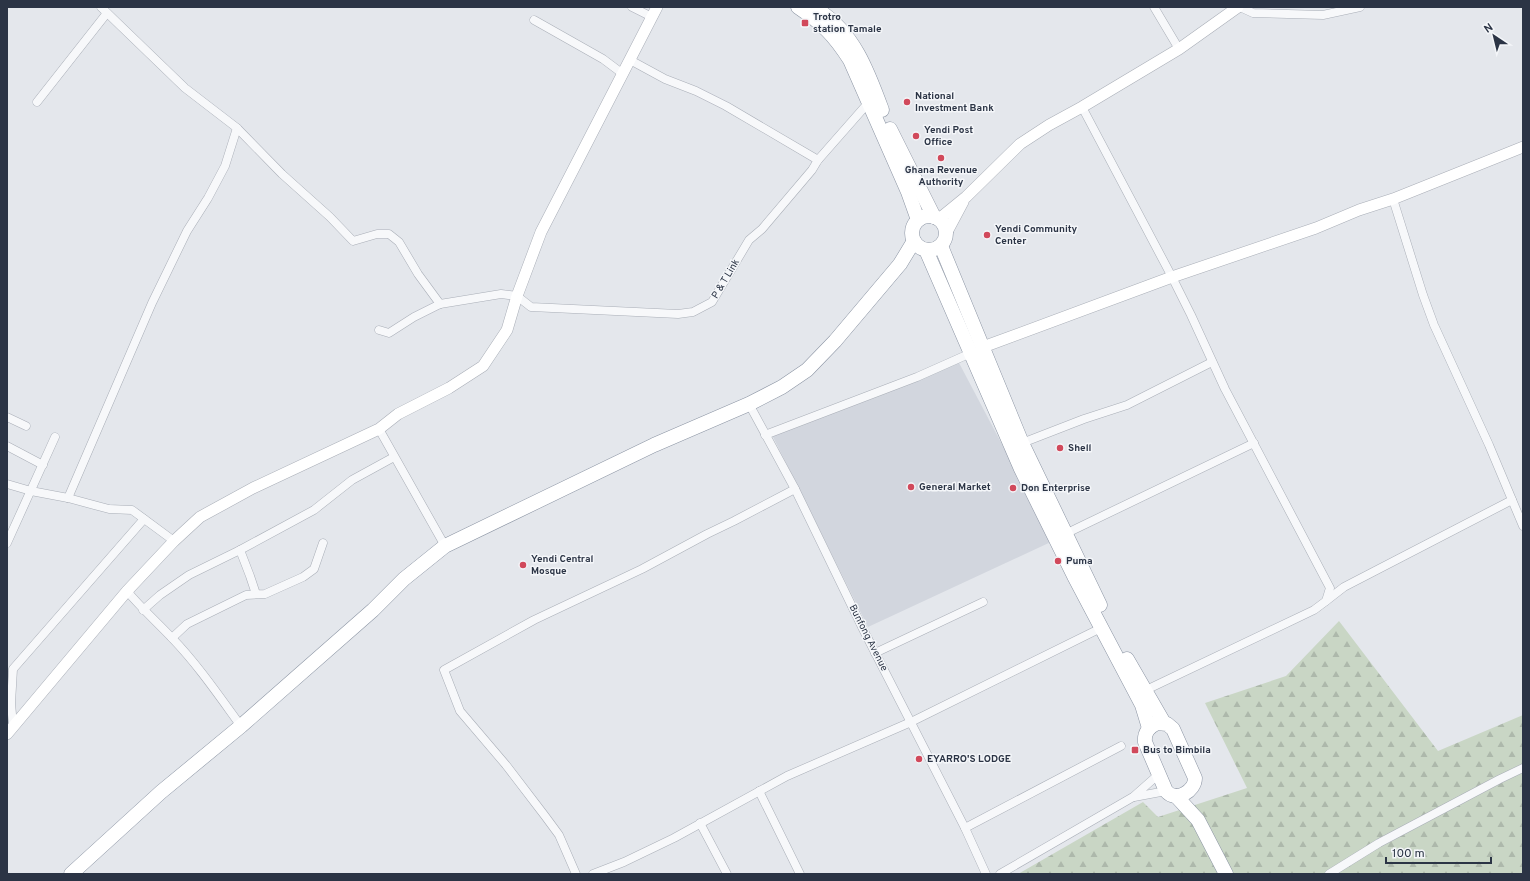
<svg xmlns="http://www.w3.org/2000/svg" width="1530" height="881" font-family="Overpass,sans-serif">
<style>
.built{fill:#d2d6de}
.forest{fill:url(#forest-firs)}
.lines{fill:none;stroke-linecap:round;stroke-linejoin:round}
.street-casing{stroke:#a9aeb7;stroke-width:9}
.secondary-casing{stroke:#a9aeb7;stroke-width:12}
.highway-casing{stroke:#8b94a3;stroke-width:15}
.street{stroke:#f7f8fa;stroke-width:8}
.secondary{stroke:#fff;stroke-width:11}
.highway{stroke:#fff;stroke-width:14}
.poi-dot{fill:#d1495b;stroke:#f4f6f9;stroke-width:1.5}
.labels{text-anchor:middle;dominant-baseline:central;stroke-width:3;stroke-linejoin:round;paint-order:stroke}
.poi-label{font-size:10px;font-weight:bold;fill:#2b3445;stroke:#f4f6f9;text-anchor:start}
.street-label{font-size:10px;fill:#2b3445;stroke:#f4f6f9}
</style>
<defs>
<pattern id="forest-firs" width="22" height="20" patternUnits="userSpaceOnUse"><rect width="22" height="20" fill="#c9d6c5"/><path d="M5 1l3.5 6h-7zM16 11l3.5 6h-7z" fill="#adb8ab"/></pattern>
</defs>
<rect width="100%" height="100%" fill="#e4e7ec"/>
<polygon class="built" points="958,361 1053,541 868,627 771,433"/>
<polygon class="forest" points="1339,621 1438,751 1523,715 1523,874 1018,874 1143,802 1158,817 1247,788 1205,703 1286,676"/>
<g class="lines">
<defs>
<g id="street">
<polyline points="101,7 185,88 237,128 282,174 330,217 353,241 377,234 389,234 399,242 418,274 440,304"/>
<polyline points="632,7 652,17"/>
<polyline points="1154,7 1179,49"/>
<polyline points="1240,7 1253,13 1323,15 1360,7"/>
<polyline points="534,20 603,59 623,74"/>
<polyline points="630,60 665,79 696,91 726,106 818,160"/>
<polyline points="37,102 107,13"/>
<polyline points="1082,107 1172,277 1191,315 1225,389 1330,588 1326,601 1314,610 1146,690"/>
<polyline points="1393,199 1423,295 1434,325 1489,445 1523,526"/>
<polyline points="379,330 389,333 414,317 440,304 501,294 517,296 531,307 678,314 693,312 712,302 749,240 762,229 812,170 818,160 869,102"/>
<polyline points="749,404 795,489 863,629 965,828 986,874"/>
<polyline points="7,417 26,426"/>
<polyline points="379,429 445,546"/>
<polyline points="765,435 917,377 971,353"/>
<polyline points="1022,443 1084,419 1127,405 1212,362"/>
<polyline points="7,446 43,465"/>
<polyline points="7,484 31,491 68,498 109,509 132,510 174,541"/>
<polyline points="68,498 152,303 187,231 208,198 225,166 237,128"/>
<polyline points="1065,534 1254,443"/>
<polyline points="7,543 55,437"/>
<polyline points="240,550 250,576 256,594"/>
<path d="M127,591C141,608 157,622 172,638C198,665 219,696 241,726"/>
<polyline points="1326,601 1344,587 1512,500"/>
<polyline points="143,610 160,595 189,575 240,550 314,510 352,480 394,457"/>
<polyline points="172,638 187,624 246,595 265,594 303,577 314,569 323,543"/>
<polyline points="875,653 983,602"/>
<polyline points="13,726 11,703 13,669 144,519"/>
<polyline points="759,791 800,874"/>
<polyline points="1134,797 1166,791"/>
<polyline points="700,823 727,874"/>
<polyline points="965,828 1121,746"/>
<polyline points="576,874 559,835 545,816 506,765 460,711 444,670 534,620 642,569 707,534 734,521 795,489"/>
<polyline points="593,874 624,862 674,838 787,776 911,722 1101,628"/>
<polyline points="1000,874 1133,797 1159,774"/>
<polyline points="1329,874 1379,843 1500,779 1523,768"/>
</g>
<g id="secondary">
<polyline points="939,219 966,197 1020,144 1049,125 1082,107 1179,49 1238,7"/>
<polyline points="947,232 963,202"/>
<polyline points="983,347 1172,277 1316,228 1359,210 1393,199 1523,147"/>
<polyline points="7,734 127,591 174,541 200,517 253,488 379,429 398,414 449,388 483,366 507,330 517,296 541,232 657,7"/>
</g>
<g id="highway">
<path d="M798,7C823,24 834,35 850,60L908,192L918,220"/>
<path d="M818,10C854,33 868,72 882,110"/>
<polyline points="890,129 934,217"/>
<circle cx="929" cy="233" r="17"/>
<polyline points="941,246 1022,443 1100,605"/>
<polyline points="926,250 1021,469 1074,576 1142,705 1149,728"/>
<polyline points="1127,659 1164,723"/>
<path d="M1157,723L1167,724L1173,729L1195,778C1195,791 1176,803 1166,791L1145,742C1144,732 1149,727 1157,723Z"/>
<polyline points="1176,796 1198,820 1226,874"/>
<polyline points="71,874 161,792 241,726 373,610 404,579 445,546 654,445 749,404 782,387 807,370 835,341 900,264 914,241"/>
</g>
</defs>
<use href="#street" class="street-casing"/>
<use href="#secondary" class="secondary-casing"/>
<use href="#highway" class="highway-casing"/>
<use href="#street" class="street"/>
<use href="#secondary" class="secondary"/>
<use href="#highway" class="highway"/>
</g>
<g class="poi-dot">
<rect x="801" y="19" width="8" height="8" rx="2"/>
<circle cx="907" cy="102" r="4"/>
<circle cx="916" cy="136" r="4"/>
<circle cx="941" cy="158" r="4"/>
<circle cx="987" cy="235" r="4"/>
<circle cx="1060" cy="448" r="4"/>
<circle cx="911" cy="487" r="4"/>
<circle cx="1013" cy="488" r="4"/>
<circle cx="1058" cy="561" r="4"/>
<circle cx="523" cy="565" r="4"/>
<rect x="1131" y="746" width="8" height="8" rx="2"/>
<circle cx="919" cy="759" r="4"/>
</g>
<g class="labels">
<g class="poi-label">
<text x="813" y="17">Trotro<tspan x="813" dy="12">station Tamale</tspan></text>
<text x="915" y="96">National<tspan x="915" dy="12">Investment Bank</tspan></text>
<text x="924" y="130">Yendi Post<tspan x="924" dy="12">Office</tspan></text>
<text x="941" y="170" text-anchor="middle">Ghana Revenue<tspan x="941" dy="12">Authority</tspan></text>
<text x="995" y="229">Yendi Community<tspan x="995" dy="12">Center</tspan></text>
<text x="1068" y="448">Shell</text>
<text x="919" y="487">General Market</text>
<text x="1021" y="488">Don Enterprise</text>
<text x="531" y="559">Yendi Central<tspan x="531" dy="12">Mosque</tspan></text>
<text x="1066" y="561">Puma</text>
<text x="1143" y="750">Bus to Bimbila</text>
<text x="927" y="759">EYARRO'S LODGE</text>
</g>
<g class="street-label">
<text transform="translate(726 279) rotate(-59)">P &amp; T Link</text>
<text transform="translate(868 638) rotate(63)">Bunfong Avenue</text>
</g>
</g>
<rect width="1530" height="881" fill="none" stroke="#2b3445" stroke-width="16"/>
<g transform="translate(1494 36) rotate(325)" stroke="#f4f6f9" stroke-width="3" paint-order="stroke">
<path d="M0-3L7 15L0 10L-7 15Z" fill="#2b3445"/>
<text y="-6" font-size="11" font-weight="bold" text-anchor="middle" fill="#2b3445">N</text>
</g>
<path d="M1386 857v6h105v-6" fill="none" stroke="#2b3445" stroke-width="2"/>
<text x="1392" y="857" font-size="12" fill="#2b3445" stroke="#f4f6f9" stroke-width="3" paint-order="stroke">100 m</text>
</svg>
